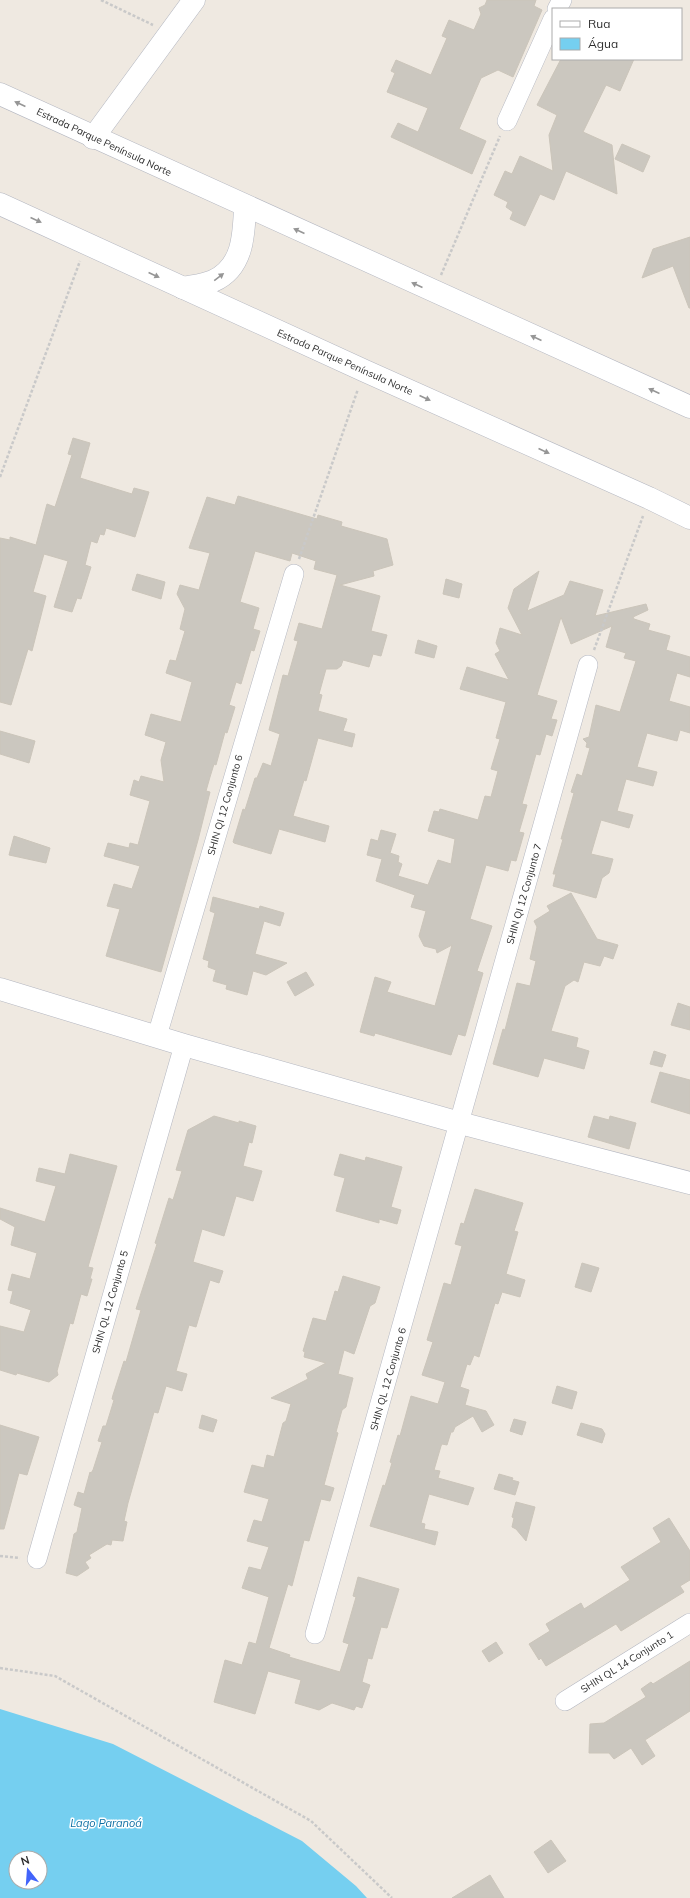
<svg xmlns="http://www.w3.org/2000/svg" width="690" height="1898" font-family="Mulish,sans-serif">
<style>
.water{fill:#75cff0;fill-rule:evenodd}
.building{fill:#cbc7bf;stroke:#cbc5ba}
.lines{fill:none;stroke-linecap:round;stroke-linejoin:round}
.street-casing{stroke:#b4b7c1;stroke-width:20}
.secondary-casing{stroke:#b4b7c1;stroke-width:23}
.path{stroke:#c9c9c9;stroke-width:2.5;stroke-dasharray:3 2;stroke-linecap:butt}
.street{stroke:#fff;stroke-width:19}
.secondary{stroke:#fff;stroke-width:22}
.oneway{fill:#969696}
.labels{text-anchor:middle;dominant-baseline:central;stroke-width:3;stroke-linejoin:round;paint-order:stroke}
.street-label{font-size:10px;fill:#2e2e2e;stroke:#fff}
.water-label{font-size:11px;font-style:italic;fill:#0d6fa3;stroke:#fff}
</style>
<rect width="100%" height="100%" fill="#efe9e1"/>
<path class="water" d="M0,1709L113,1744L302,1841L356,1886L367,1898H0ZM16,1858H40V1882H16Z"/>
<g class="building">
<polygon points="487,0 536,0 534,6 542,10 513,77 498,70 481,78 459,129 486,141 472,174 391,137 398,123 418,132 428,108 387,92 395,73 391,71 396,60 431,75 447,38 442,36 449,20 474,30 481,14 479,8 485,5"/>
<polygon points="561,59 634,59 620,91 606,85 583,132 612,145 617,194 566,171 554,200 540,194 525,226 510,219 513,212 506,207 508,202 494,195 505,171 512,174 520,156 553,171 549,135 557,115 537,105"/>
<polygon points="622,144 650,156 643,172 615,159"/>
<polygon points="690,237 690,308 689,308 673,266 642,278 653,249"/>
<polygon points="73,438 90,443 80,478 132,494 134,488 149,492 135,537 106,528 104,535 100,534 97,543 91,541 85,565 91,567 81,599 77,598 72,612 54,607 68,561 44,554 33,592 46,596 32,651 28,649 11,705 0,702 0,538 10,540 10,537 36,545 47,504 55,507 72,455 68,454"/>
<polygon points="238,496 317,519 318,515 342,522 341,526 387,539 393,565 373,571 374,576 340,585 380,596 371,631 387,635 381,656 373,654 369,667 343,660 341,666 337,669 326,669 319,694 322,695 318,711 347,719 343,731 355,734 352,747 318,738 306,781 304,780 293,816 329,826 325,842 279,829 271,854 234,843 233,842 243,809 245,810 255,778 257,778 263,763 271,766 280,734 269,730 283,675 288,676 298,641 294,640 299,623 322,629 337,575 314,569 316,561 292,553 290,561 255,551 240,602 259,608 253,629 260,631 254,651 251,650 241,684 236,682 229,705 235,707 227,733 225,732 216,765 214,764 210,777 206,791 210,792 198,840 161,972 106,956 120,909 107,906 114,884 132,889 140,866 104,856 108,843 129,848 130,843 138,845 150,801 130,795 134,780 139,782 141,776 164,782 161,760 166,742 145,735 151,714 181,722 192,682 166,673 170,660 176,661 185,631 180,629 185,609 177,594 180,585 199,590 210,553 189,548 207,497 235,505"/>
<polygon points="539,571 527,611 564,595 570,581 603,590 595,616 646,604 648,610 633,617 634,619 650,624 648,630 670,636 666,650 690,657 690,677 677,673 669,701 690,707 690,733 680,730 677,741 647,733 637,767 657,772 653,786 626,779 617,811 633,815 629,828 601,820 591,854 613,859 609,873 602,878 596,898 553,886 556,874 553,874 563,839 561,839 574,793 571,792 577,774 582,776 590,748 586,747 587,743 583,739 589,737 596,705 620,712 636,661 624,658 626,653 606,647 612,626 571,644 561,617 537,695 557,701 551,719 557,720 552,736 546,734 540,755 536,754 522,804 527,805 519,832 524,833 516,861 511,860 508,871 486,865 470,919 492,926 477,971 483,973 465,1036 458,1034 451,1055 375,1033 374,1036 360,1032 375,977 391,982 387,992 435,1006 452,945 437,953 436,949 424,946 419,936 426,911 411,907 415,895 376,881 382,859 367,855 371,839 378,841 381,830 396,834 390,853 399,856 398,862 402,864 398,876 428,885 438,860 451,864 455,839 428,831 434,811 439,812 440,809 478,820 485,796 491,797 498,771 491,769 500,739 496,738 506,702 460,689 467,667 509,680 495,654 500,651 496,643 500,628 522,635 508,608 514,589"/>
<polygon points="137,574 165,582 161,599 132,590"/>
<polygon points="446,579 462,584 459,598 443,594"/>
<polygon points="418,640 437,646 434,658 415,653"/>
<polygon points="0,731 35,741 29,763 0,754"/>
<polygon points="14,836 50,848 46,863 9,855"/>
<polygon points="571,893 597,939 618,945 613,959 604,956 600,966 584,962 578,982 574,980 565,986 551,1031 578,1038 576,1047 589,1051 584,1069 544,1058 538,1077 493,1064 503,1029 505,1030 517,983 530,986 536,961 530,959 537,927 534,921 550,911 547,906"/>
<polygon points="213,897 259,909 260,906 284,913 280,926 264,921 255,954 287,963 266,975 253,971 247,995 226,989 227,985 213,981 216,970 208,967 209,961 203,959 215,913 210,911"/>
<polygon points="306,972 314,985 295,996 287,982"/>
<polygon points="678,1003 690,1007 690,1030 671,1025"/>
<polygon points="654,1051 666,1055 662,1067 650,1064"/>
<polygon points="660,1072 690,1080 690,1114 651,1102"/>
<polygon points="214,1116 239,1123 239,1121 256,1126 252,1143 249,1142 243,1166 262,1171 253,1201 236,1196 224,1236 202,1229 193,1262 223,1271 219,1283 210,1280 196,1327 189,1325 176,1371 187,1374 182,1391 166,1386 158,1413 154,1412 128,1503 124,1521 127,1522 123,1541 112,1540 111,1545 107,1544 89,1555 91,1558 85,1562 89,1568 77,1576 66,1573 74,1534 77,1532 82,1508 74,1505 78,1492 84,1494 90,1472 91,1473 93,1470 102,1442 98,1441 103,1426 106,1426 114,1400 112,1399 113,1395 124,1361 126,1362 141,1310 136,1309 157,1244 155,1243 169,1198 173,1200 182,1171 176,1170 188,1130"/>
<polygon points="594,1116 609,1120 610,1116 636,1123 629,1149 588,1137"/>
<polygon points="70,1154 117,1166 88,1267 93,1268 90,1279 92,1279 87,1296 81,1294 73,1324 70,1323 57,1371 58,1375 49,1382 17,1373 16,1375 0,1370 0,1326 24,1332 31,1310 10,1303 13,1291 8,1290 12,1274 30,1279 37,1253 11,1245 15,1227 0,1219 0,1208 45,1222 56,1186 36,1181 39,1168 65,1174"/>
<polygon points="340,1154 365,1161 366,1157 402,1167 391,1207 401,1210 397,1224 379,1219 379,1223 336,1211 345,1178 334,1175"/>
<polygon points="475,1189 523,1203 514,1231 518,1232 506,1274 525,1280 520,1297 502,1292 498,1304 495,1303 479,1357 474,1355 470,1365 467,1364 460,1387 469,1390 465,1405 486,1411 494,1425 482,1432 473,1416 455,1427 453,1432 451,1432 447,1445 442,1444 441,1446 434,1470 440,1471 438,1478 474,1488 468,1505 429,1494 421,1523 425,1524 424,1529 438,1532 435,1545 370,1526 383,1485 385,1486 392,1463 390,1462 398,1435 400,1436 411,1396 438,1404 445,1382 422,1375 433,1342 427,1340 444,1283 451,1285 462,1246 455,1244 461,1223 464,1224"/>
<polygon points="582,1263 599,1268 591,1292 575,1287"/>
<polygon points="343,1276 380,1287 375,1303 370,1306 354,1354 344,1350 338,1374 353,1378 347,1402 346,1407 342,1410 336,1432 338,1433 324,1485 334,1488 330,1501 321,1499 309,1541 304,1540 292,1586 288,1584 269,1648 290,1655 289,1657 340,1672 349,1644 343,1642 356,1597 353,1596 358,1577 399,1589 387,1628 381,1627 372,1659 368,1658 362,1682 370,1685 362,1708 356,1706 354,1710 332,1703 319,1710 295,1703 301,1680 268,1671 255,1714 214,1702 225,1660 242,1665 249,1642 256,1644 269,1597 242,1588 249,1567 261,1570 269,1547 247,1541 254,1520 262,1522 269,1499 244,1492 252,1465 264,1468 267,1455 274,1457 283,1423 286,1421 291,1404 271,1398 308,1379 306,1374 326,1363 304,1357 305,1352 303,1351 313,1318 326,1321 335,1291 338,1292"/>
<polygon points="557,1386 577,1392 572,1409 552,1403"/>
<polygon points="202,1415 217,1420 213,1432 199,1428"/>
<polygon points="514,1419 526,1422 522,1435 510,1431"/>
<polygon points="581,1423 602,1429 605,1434 602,1443 577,1435"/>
<polygon points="0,1425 39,1437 27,1475 19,1473 4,1529 0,1529"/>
<polygon points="499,1474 513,1478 512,1480 519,1482 515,1495 494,1489"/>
<polygon points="516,1502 535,1507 526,1541 516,1529 512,1527 514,1518 512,1517"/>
<polygon points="669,1518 690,1551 690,1580 680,1586 684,1592 621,1631 616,1624 546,1666 541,1658 539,1660 529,1644 550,1631 546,1624 581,1603 584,1609 630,1580 621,1567 661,1542 653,1528"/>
<polygon points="496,1642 503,1653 489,1662 482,1651"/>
<polygon points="690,1661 690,1711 645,1740 655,1756 642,1765 631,1748 614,1759 609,1753 589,1753 590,1724 604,1723 646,1697 641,1689 651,1682 653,1684"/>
<polygon points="551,1840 566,1861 548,1873 534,1852"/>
<polygon points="490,1875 504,1898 452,1898"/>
</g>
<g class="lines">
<defs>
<g id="street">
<polyline points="557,9 562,0"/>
<polyline points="507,121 553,19"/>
<polyline points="157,1036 294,574"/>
<polyline points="37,1559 184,1045"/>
<polyline points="315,1634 588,665"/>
<polyline points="565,1701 690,1623"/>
</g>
<g id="secondary">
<polyline points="0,94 690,407"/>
<polyline points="93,138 194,0"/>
<polyline points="0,204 365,371 649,498 690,518"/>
<path d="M183,288C192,286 204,285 213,281C243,268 244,235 245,207"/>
<polyline points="0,989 184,1045 460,1123 690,1183"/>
</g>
</defs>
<use href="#street" class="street-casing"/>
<use href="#secondary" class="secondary-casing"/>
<g class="path">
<polyline points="101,0 153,25"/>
<polyline points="441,275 500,136"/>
<polyline points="0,477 80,261"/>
<polyline points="299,559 358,389"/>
<polyline points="594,650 643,516"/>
<polyline points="0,1556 20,1558"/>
<polyline points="0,1668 55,1676 311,1821 392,1898"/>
</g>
<use href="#street" class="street"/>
<use href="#secondary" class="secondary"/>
</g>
<defs><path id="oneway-solid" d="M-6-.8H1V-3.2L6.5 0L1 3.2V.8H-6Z"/></defs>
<g class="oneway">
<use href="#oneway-solid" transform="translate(20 104) rotate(-155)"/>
<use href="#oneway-solid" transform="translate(36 220) rotate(24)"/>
<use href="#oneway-solid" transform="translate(299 231) rotate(-156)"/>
<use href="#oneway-solid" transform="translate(154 275) rotate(25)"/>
<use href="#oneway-solid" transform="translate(219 277) rotate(-37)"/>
<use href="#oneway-solid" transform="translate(417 285) rotate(-156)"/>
<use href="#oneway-solid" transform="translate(536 338) rotate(-156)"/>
<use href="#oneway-solid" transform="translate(654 391) rotate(-156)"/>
<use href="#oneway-solid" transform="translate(425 398) rotate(24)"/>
<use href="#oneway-solid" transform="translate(544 451) rotate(24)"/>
</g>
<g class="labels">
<g class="street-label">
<text transform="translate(104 142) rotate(25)">Estrada Parque Península Norte</text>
<text transform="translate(345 362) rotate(24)">Estrada Parque Península Norte</text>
<text transform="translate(225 805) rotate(-74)">SHIN QI 12 Conjunto 6</text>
<text transform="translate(524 894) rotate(-74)">SHIN QI 12 Conjunto 7</text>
<text transform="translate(110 1302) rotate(-74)">SHIN QL 12 Conjunto 5</text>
<text transform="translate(388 1379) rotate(-74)">SHIN QL 12 Conjunto 6</text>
<text transform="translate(627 1662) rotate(-32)">SHIN QL 14 Conjunto 1</text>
</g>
<g class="water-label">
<text x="106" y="1823">Lago Paranoá</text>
</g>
</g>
<rect x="552" y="8" width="130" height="52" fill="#ffffff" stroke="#ababab"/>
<rect x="560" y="21" width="20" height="6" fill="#ffffff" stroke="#ababab"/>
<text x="588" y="28" font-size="12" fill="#2e2e2e">Rua</text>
<rect x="560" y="38" width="20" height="12" fill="#75cff0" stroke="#ababab"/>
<text x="588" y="48" font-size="12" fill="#2e2e2e">Água</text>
<g transform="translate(28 1870) rotate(343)"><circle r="19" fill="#ffffff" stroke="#ababab"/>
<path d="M0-3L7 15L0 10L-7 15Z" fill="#4264fb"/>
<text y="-6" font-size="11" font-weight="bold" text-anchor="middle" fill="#2e2e2e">N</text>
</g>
</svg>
